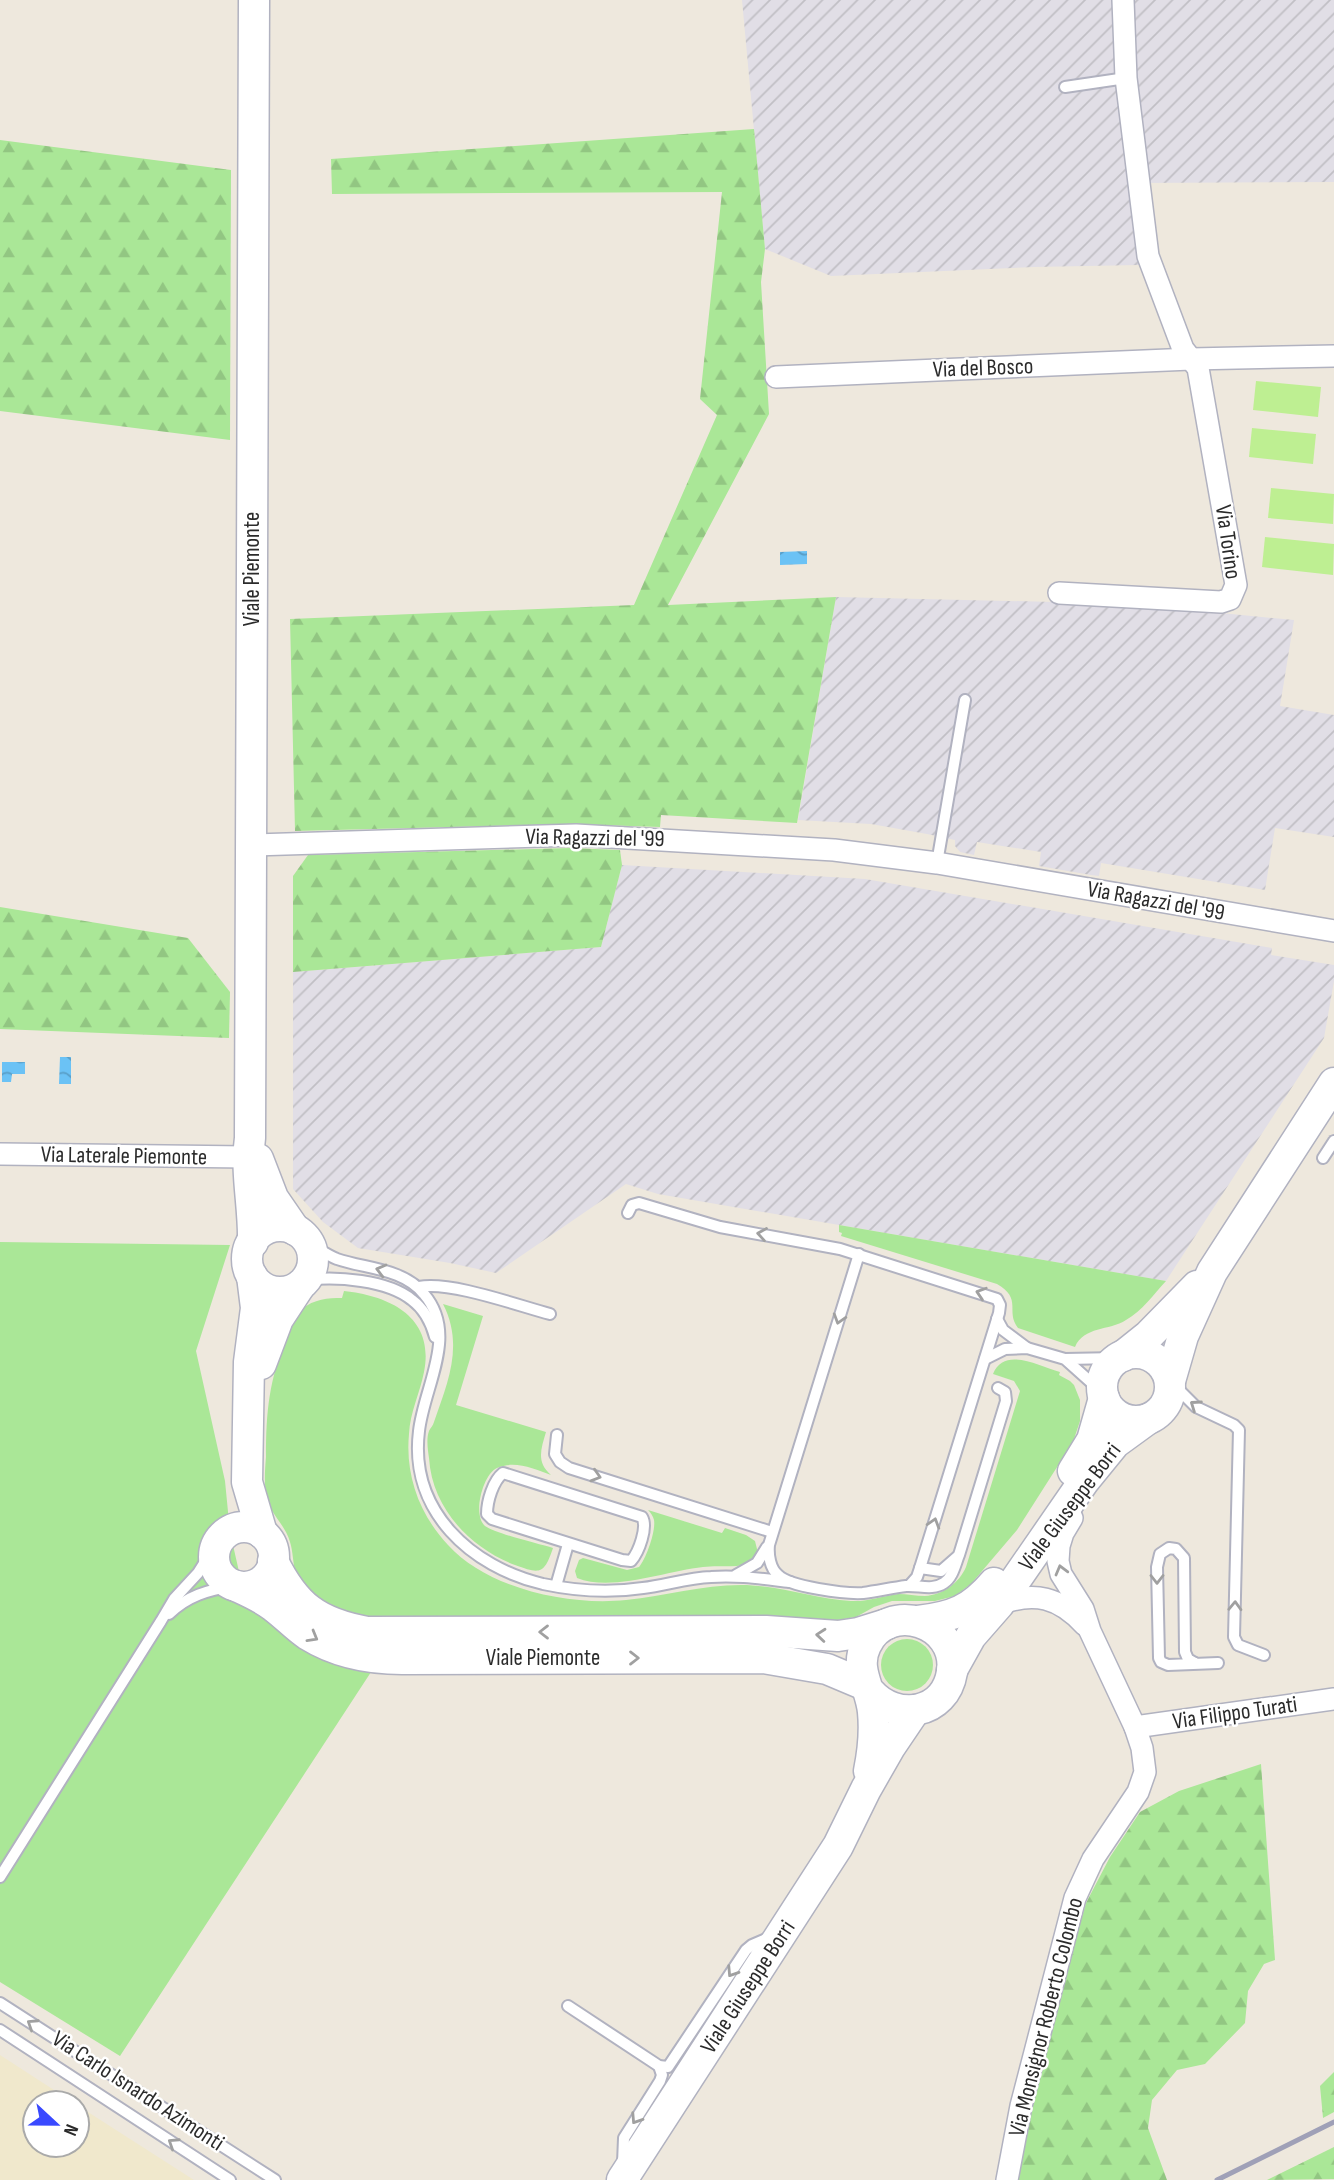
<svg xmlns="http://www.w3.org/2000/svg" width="1334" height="2180" font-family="'Sofia Sans Condensed',sans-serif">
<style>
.industrial{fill:url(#industrial-furrows)}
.education{fill:#f0e8cc}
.grass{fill:#aae797}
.forest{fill:url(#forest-firs)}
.pitch{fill:#beef92}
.water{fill:url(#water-waves)}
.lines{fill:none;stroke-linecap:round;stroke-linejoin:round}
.lane-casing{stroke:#b1b2c0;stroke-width:14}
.street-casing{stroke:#b1b2c0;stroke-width:24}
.secondary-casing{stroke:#b1b2c0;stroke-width:33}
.lane{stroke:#fff;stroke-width:10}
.street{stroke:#fff;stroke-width:21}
.secondary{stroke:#fff;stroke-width:30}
.rail{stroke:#9fa0b7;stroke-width:5}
.oneway{stroke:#a0a0a0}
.labels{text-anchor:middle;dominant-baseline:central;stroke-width:5;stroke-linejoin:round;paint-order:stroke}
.street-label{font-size:23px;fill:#2b2b2b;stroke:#fff}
</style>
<defs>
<pattern id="industrial-furrows" width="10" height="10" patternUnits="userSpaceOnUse" patternTransform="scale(1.75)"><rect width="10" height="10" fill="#e1dee6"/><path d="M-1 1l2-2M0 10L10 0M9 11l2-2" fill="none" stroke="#c1bfc5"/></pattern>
<pattern id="forest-firs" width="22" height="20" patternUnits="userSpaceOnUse" patternTransform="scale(1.75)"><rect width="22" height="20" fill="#aae797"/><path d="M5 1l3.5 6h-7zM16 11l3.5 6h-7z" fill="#92c682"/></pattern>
<pattern id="water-waves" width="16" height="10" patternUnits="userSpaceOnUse" patternTransform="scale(1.75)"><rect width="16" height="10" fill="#6bc2f5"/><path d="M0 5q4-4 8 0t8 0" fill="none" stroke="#589ec7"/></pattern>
</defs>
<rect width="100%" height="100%" fill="#eee8dd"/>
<g class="industrial">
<polygon points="742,0 1334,0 1334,182 1137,183 1144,267 1139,265 1034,267 831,276 765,249"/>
<polygon points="836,597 1055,602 1180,609 1294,620 1280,706 1334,715 1334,837 1275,828 1265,890 1101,863 1099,876 1091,875 1039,866 1041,852 977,842 974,855 960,852 955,846 955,840 927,834 871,824 798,820"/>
<polygon points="622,865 865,879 1272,948 1271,955 1334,965 1334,981 1324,1038 1166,1281 658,1194 626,1184 496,1273 450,1263 358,1248 323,1222 293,1189 293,972 601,947"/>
</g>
<polygon class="education" points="0,2055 74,2103 35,2103 35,2145 77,2145 77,2105 194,2180 0,2180"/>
<g class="grass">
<path d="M839,1225L1166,1281C1154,1294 1142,1311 1126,1320C1109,1331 1084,1326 1075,1347L1018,1328C1005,1311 1023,1299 997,1284L841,1236L842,1233L839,1232Z"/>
<polygon points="0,1242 230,1245 196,1351 225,1481 230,1532 240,1576 373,1669 120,2056 0,1982"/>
<path d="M344,1291C390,1296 435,1317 424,1372C420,1393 410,1412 409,1434C405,1476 420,1515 448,1545C488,1589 569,1606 626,1600C665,1596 702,1585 741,1585C779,1585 814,1599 851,1601C868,1602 882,1596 898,1594C907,1594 916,1596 925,1596C943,1595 959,1583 966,1567L1020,1391L1014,1381L993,1374C1004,1346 1039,1366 1060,1372L1059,1375L1070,1381L1074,1385L1080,1400V1421L1073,1442L1017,1530L971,1584L955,1596L935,1601H892L874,1607L856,1617L837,1620L764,1616L382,1618C353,1616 325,1608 304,1587C291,1573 295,1558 290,1542C285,1524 269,1513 266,1495C264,1482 265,1469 266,1457C266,1411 269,1380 287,1337C291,1327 294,1317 302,1309C314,1299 328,1298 342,1298Z"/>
<path d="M443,1304L483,1316L456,1405L546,1432C541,1449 536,1462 551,1475C534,1469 515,1460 497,1468C483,1474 472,1515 485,1526C494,1533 539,1544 553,1548C544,1575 540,1574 515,1565C470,1548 432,1508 429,1458C428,1451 426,1439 429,1431C430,1428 433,1426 434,1422C448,1382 464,1345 443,1304Z"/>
<path d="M648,1510L722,1533L725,1528L746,1535L755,1541L758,1553C755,1558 753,1562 747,1564C734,1568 717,1565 703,1567C666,1571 612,1592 577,1578L575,1571L579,1560L583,1558L627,1570L639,1567C646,1559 656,1531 654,1520C653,1516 651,1513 648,1510Z"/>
<circle cx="907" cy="1665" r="26"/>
</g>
<g class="forest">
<polygon points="754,129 765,249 761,282 769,414 668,605 836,597 797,823 661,815 660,827 571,824 295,831 290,619 634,605 717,415 700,399 722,192 332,194 331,159"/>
<polygon points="0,140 231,170 230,440 0,411"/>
<polygon points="570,848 620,850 622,865 601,947 293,972 293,876 308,855"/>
<polygon points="0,907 188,938 230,992 229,1038 0,1029"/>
<polygon points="1261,1764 1275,1960 1264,1964 1248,1991 1245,2023 1205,2064 1177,2070 1152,2100 1148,2128 1167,2180 1018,2180 1024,2134 1044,2048 1086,1903 1110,1857 1140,1812 1179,1791"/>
<polygon points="1334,2072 1334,2112 1323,2118 1320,2086"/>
<polygon points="1334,2147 1334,2179 1267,2180"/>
</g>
<g class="pitch">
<polygon points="1256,381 1321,387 1318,417 1253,410"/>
<polygon points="1252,428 1316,434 1313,464 1249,457"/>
<polygon points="1271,488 1334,494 1333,524 1268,518"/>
<polygon points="1265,537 1334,544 1333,575 1262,567"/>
</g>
<g class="water">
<polygon points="807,551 807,564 780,565 780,552"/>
<polygon points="60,1057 71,1057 71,1084 59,1084"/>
<polygon points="2,1062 25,1062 25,1074 12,1074 11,1082 2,1082"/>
</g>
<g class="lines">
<defs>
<g id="lane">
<polyline points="1065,87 1126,78"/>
<polyline points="937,863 965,700"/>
<polyline points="1323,1158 1334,1141"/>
<polyline points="628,1213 632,1205 639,1203 720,1227 840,1249 997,1299 1000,1305 999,1313 920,1568 917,1577 909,1586"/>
<path d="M310,1244C319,1249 327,1255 337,1259C366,1269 403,1268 424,1294C459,1335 424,1386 419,1431C409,1511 471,1567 543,1584C576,1591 610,1593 643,1588C666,1585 688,1578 711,1577C738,1575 763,1579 790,1582"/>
<path d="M859,1254L769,1545C768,1555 770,1568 778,1575C789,1587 846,1594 863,1593C877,1591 892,1588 906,1586C919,1585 932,1591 944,1583C953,1577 955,1565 959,1555L1006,1401L1005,1392L998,1388"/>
<path d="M306,1280C336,1276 388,1280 412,1300C424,1309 431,1322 435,1337"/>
<path d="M419,1287C451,1281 516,1305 550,1314"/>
<polyline points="997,1319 1003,1330 1027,1348"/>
<polyline points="985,1359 1005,1349 1027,1348 1065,1359 1103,1393"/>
<polyline points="1065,1359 1118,1358"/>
<polyline points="1171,1382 1196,1407 1234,1425 1239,1430 1234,1637 1238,1645 1264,1655"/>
<polyline points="557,1435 555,1454 560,1462 569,1468 772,1532"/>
<path d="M503,1473L642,1517C648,1527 639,1552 631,1561L622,1560L492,1519L487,1514C487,1501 493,1481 503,1473Z"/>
<polyline points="920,1568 941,1571 957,1557"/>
<polyline points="736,1575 757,1563 767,1547"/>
<polyline points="556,1586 568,1544"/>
<path d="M169,1614C187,1596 208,1590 233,1586"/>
<polyline points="1195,1663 1188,1659 1185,1652 1184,1558 1176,1549 1169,1548 1160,1554 1157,1567 1159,1658 1161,1662 1168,1665 1218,1663"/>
<polyline points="0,1877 161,1621 174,1599 198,1573 215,1546"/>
<polyline points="0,2003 275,2180"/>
<polyline points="568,2006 659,2066 668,2067 746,1950 752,1945 771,1937"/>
<polyline points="0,2030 230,2180"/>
<polyline points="623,2163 624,2138 660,2081 662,2075 659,2066"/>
</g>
<g id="street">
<polyline points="776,377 1191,359 1334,356"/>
<polyline points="1059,593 1221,602 1230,599 1236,585 1198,368 1183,349 1148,256 1126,78 1123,0"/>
<polyline points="251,845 576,835 834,850 937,863 1334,931"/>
<polyline points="0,1154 247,1157"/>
<path d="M999,1604C1035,1591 1059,1597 1085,1625"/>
<polyline points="1135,1727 1334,1699"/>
<polyline points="1007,2180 1021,2106 1075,1898 1093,1859 1138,1792 1145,1772 1142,1748 1135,1727 1090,1631 1083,1609 1061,1574 1058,1561 1059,1546 1063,1533 1072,1518"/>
</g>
<g id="secondary">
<polyline points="258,1159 273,1198 295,1230"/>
<circle cx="280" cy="1259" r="33"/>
<path d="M253,1242C254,1207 245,1172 250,1138L254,0"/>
<polyline points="252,1276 256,1308 249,1362 247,1482 262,1533"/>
<circle cx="1136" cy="1387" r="34"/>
<polyline points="1123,1356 1148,1336 1197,1286"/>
<polyline points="261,1364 278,1319 299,1287"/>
<polyline points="1170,1381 1183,1336 1212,1272 1334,1083"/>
<polyline points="1073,1471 1092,1440 1104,1398"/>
<circle cx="244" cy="1557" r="30"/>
<path d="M273,1561C295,1606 317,1623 367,1632L766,1631L838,1636L858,1633L887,1624"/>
<path d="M236,1586C249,1592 263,1598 274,1607C286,1616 296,1627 308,1635C337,1653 369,1659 402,1659L763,1658L827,1669L865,1685"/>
<path d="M918,1621C953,1617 971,1610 994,1583"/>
<polyline points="952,1670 971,1636 999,1604 1084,1481 1115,1443 1148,1419"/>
<path d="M869,1771C873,1751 875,1732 873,1712C871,1688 854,1669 866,1645C888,1599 959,1622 952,1672C945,1715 896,1722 870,1692"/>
<polyline points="622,2180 838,1846 866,1789 890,1747 915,1710"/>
</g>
</defs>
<use href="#lane" class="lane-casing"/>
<use href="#street" class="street-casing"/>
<use href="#secondary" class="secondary-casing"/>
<use href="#lane" class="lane"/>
<use href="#street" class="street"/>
<use href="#secondary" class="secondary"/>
<polyline class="rail" points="1217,2180 1334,2122"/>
</g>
<defs><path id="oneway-chevron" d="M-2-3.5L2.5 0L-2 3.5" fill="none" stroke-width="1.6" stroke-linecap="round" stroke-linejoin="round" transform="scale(1.75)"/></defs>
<g class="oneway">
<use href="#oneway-chevron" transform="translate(762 1234) rotate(-170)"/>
<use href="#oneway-chevron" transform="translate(381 1270) rotate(-165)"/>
<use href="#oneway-chevron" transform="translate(981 1293) rotate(-162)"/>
<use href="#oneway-chevron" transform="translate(839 1319) rotate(107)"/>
<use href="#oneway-chevron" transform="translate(1195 1405) rotate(-145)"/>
<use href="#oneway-chevron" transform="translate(596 1476) rotate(17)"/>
<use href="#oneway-chevron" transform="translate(934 1523) rotate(-73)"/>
<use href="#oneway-chevron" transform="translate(1061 1570) rotate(-105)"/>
<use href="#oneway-chevron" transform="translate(1157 1579) rotate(90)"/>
<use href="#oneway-chevron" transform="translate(1235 1606) rotate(-88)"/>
<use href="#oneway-chevron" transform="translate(544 1632) rotate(180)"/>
<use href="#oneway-chevron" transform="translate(821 1635) rotate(-175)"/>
<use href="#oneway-chevron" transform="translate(313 1637) rotate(30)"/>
<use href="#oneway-chevron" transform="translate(634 1658)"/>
<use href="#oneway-chevron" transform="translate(732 1972) rotate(123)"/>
<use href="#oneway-chevron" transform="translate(32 2024) rotate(-147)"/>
<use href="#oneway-chevron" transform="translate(636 2119) rotate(123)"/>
<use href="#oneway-chevron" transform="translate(173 2143) rotate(-147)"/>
</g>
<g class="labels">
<g class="street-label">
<text transform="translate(983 368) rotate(-2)">Via del Bosco</text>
<text transform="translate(1228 542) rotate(82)">Via Torino</text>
<text transform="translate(252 569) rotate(-90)">Viale Piemonte</text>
<text transform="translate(595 838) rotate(1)">Via Ragazzi del '99</text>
<text transform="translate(1156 901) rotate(10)">Via Ragazzi del '99</text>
<text transform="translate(124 1156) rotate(1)">Via Laterale Piemonte</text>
<text transform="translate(1070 1507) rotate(-53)">Viale Giuseppe Borri</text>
<text x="543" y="1658">Viale Piemonte</text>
<text transform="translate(1235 1713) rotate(-8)">Via Filippo Turati</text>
<text transform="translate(748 1987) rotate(-57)">Viale Giuseppe Borri</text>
<text transform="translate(1046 2017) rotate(-76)">Via Monsignor Roberto Colombo</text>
<text transform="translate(138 2091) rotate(33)">Via Carlo Isnardo Azimonti</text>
</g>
</g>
<g transform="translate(56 2124) rotate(112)"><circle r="33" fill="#ffffff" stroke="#aaaaaa" stroke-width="2"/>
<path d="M0-5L12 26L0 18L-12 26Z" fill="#3949ff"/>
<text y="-10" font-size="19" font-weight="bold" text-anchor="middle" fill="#2b2b2b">N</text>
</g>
</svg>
